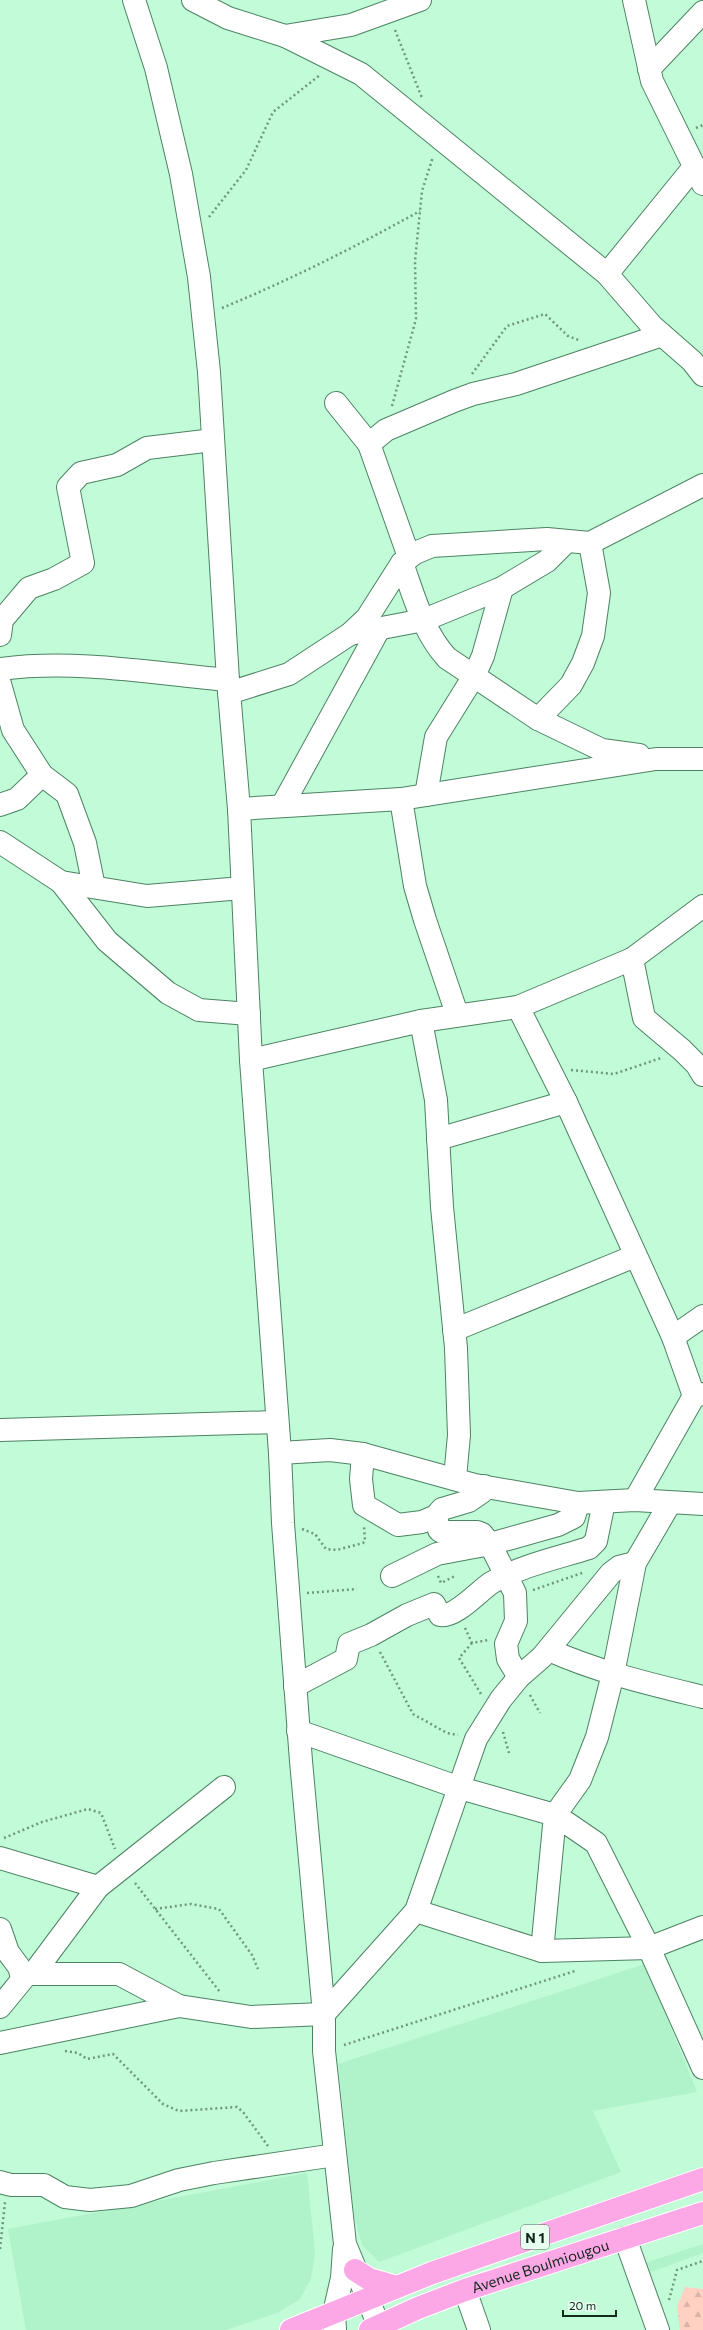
<svg xmlns="http://www.w3.org/2000/svg" width="703" height="2330" font-family="Commissioner,sans-serif">
<style>
.built{fill:#b0f3ca}
.forest{fill:url(#forest-firs)}
.lines{fill:none;stroke-linecap:round;stroke-linejoin:round}
.minor-casing{stroke:#4c8363;stroke-width:24}
.highway-casing{stroke:#fff;stroke-width:24}
.path{stroke:#6e987e;stroke-width:2.5;stroke-dasharray:2 3;stroke-linecap:butt}
.minor{stroke:#fff;stroke-width:22}
.highway{stroke:#fca8e6;stroke-width:22}
.labels{text-anchor:middle;dominant-baseline:central;stroke-width:3;stroke-linejoin:round;paint-order:stroke}
.shield{fill:#e8fff0;stroke:#52685a;stroke-width:1}
.shield-label{font-size:14px;font-weight:bold;fill:#11281a}
.street-label{font-size:15px;fill:#11281a;stroke:#e8fff0}
</style>
<defs>
<pattern id="forest-firs" width="22" height="20" patternUnits="userSpaceOnUse"><rect width="22" height="20" fill="#fed1c3"/><path d="M5 1l3.5 6h-7zM16 11l3.5 6h-7z" fill="#d9b3a7"/></pattern>
</defs>
<rect width="100%" height="100%" fill="#c1fbd7"/>
<g class="built">
<polygon points="645,1964 697,2092 593,2111 621,2172 379,2262 362,2245 354,2217 338,2064"/>
<polygon points="307,2173 315,2253 311,2279 300,2299 279,2312 226,2330 26,2330 8,2229"/>
<polygon points="703,2244 703,2253 643,2275 639,2265"/>
</g>
<polygon class="forest" points="685,2287 703,2289 703,2330 680,2330 677,2307"/>
<g class="lines">
<defs>
<g id="minor">
<polyline points="134,0 156,68 181,174 199,277 209,372 228,680 239,809 251,1060 280,1453 283,1523 301,1761 324,2014 324,2051 345,2244 379,2326"/>
<polyline points="193,0 228,18 285,36 361,74 607,274 652,326 692,361 703,375"/>
<polyline points="634,0 652,81 703,184"/>
<polyline points="285,36 351,25 420,0"/>
<polyline points="649,69 703,12"/>
<polyline points="607,274 694,167"/>
<polyline points="336,403 369,444 409,557"/>
<polyline points="369,444 386,430 454,401 473,394 516,384 662,335"/>
<polyline points="590,543 599,593 593,636 583,663 571,685 538,719 602,750 639,755"/>
<path d="M402,563C414,596 423,632 447,658L538,719"/>
<polyline points="350,634 424,620 502,588 547,561 566,542"/>
<polyline points="0,635 2,620 29,588 54,579 83,563 68,487 81,473 117,465 147,448 213,440"/>
<path d="M0,669C75,659 153,673 228,680"/>
<polyline points="0,684 13,730 42,775 67,794 85,843 94,887"/>
<polyline points="229,693 289,674 350,634 367,618 402,563 415,553 432,546 547,539 590,543 703,485"/>
<polyline points="426,795 436,737 474,676 483,656 502,588"/>
<polyline points="401,799 415,886 425,920 457,1014"/>
<polyline points="0,805 17,799 42,775"/>
<polyline points="282,806 379,629"/>
<polyline points="239,809 401,799 656,759 703,759"/>
<polyline points="0,842 61,882 147,896 242,888"/>
<polyline points="61,882 107,941 168,993 199,1010 249,1014"/>
<polyline points="632,959 644,1018 682,1050 697,1065 703,1075"/>
<polyline points="518,1007 566,1102 673,1337 694,1396"/>
<polyline points="421,1021 436,1100 442,1207 456,1348 459,1435 455,1478"/>
<polyline points="251,1060 421,1021 518,1007 632,959 703,906"/>
<polyline points="438,1139 566,1102"/>
<polyline points="454,1330 635,1256"/>
<polyline points="673,1337 703,1316"/>
<polyline points="0,1430 277,1422"/>
<polyline points="280,1453 330,1450 363,1454 475,1485 578,1503 635,1500 703,1504"/>
<polyline points="363,1454 361,1479 364,1505 398,1525 422,1522 436,1516 442,1509 469,1501 482,1492 484,1486"/>
<polyline points="635,1500 694,1396 703,1394"/>
<polyline points="670,1503 635,1563 613,1674 597,1737 580,1780 555,1815 596,1843 649,1948 703,2068"/>
<polyline points="436,1516 439,1530 442,1532 477,1532 482,1534 490,1544 558,1525 574,1517 578,1503"/>
<polyline points="392,1576 437,1554 490,1544 515,1593 516,1621 506,1644 508,1659 519,1677"/>
<path d="M549,1650C598,1672 650,1684 703,1697"/>
<path d="M295,1686L346,1659L349,1644L371,1635L407,1615L434,1604L440,1615C455,1618 479,1591 491,1583C520,1566 557,1558 589,1548L596,1541L604,1502"/>
<polyline points="298,1731 460,1788 555,1815 542,1951"/>
<polyline points="0,1858 98,1887"/>
<polyline points="416,1911 542,1951 649,1948 703,1927"/>
<polyline points="0,1929 8,1952 19,1967 21,1974 119,1974 179,2006"/>
<polyline points="33,1974 98,1887 224,1787"/>
<polyline points="0,2007 27,1974"/>
<polyline points="0,2043 179,2006 251,2017 324,2014 416,1911 476,1739 501,1699 519,1677 542,1657 611,1573 619,1567 635,1563"/>
<polyline points="0,2182 11,2185 44,2185 65,2197 90,2200 131,2196 179,2180 214,2173 335,2155"/>
<polyline points="625,2238 658,2330"/>
<polyline points="465,2290 479,2330"/>
<polyline points="335,2330 334,2313 342,2278 344,2249"/>
</g>
<g id="highway">
<polyline points="355,2270 369,2279 397,2287"/>
<polyline points="291,2330 432,2273 703,2179"/>
<path id="s1" d="M370,2330L418,2308L465,2290L703,2213"/>
</g>
</defs>
<use href="#minor" class="minor-casing"/>
<use href="#highway" class="highway-casing"/>
<g class="path">
<polyline points="395,30 422,98"/>
<polyline points="696,128 703,125"/>
<polyline points="209,217 246,170 273,112 320,75"/>
<path d="M222,308C290,280 355,247 420,211"/>
<polyline points="472,374 507,326 545,314 568,336 581,341"/>
<polyline points="392,406 416,319 415,261 422,191 433,157"/>
<polyline points="571,1070 614,1074 661,1058"/>
<polyline points="302,1529 315,1534 326,1549 337,1550 363,1543 365,1541 364,1527"/>
<polyline points="438,1576 441,1583 455,1576"/>
<polyline points="533,1590 585,1572"/>
<polyline points="307,1593 357,1589"/>
<polyline points="465,1628 472,1643 488,1640"/>
<polyline points="472,1643 459,1658 481,1694"/>
<polyline points="380,1652 413,1714 447,1733 458,1735"/>
<polyline points="530,1695 540,1713"/>
<polyline points="503,1732 509,1753"/>
<polyline points="4,1838 42,1822 88,1809 101,1813 115,1849"/>
<polyline points="135,1883 220,1992"/>
<polyline points="155,1909 191,1904 219,1909 252,1955 258,1969"/>
<polyline points="344,2045 575,1971"/>
<polyline points="65,2051 78,2053 87,2059 113,2054 163,2104 179,2111 237,2107 243,2112 268,2146"/>
<polyline points="0,2249 5,2202"/>
<polyline points="669,2300 677,2270 703,2261"/>
</g>
<use href="#minor" class="minor"/>
<use href="#highway" class="highway"/>
</g>
<g class="labels">
<rect class="shield" x="521" y="2225" width="28" height="24" rx="3"/>
<g class="shield-label">
<text x="535" y="2237">N 1</text>
</g>
<g class="street-label">
<text stroke="none"><textPath href="#s1" startOffset="182">Avenue Boulmiougou</textPath></text>
</g>
</g>
<path d="M563 2310v6h53v-6" fill="none" stroke="#11281a" stroke-width="2"/>
<text x="569" y="2310" font-size="12" fill="#11281a" stroke="#e8fff0" stroke-width="3" paint-order="stroke">20 m</text>
</svg>
